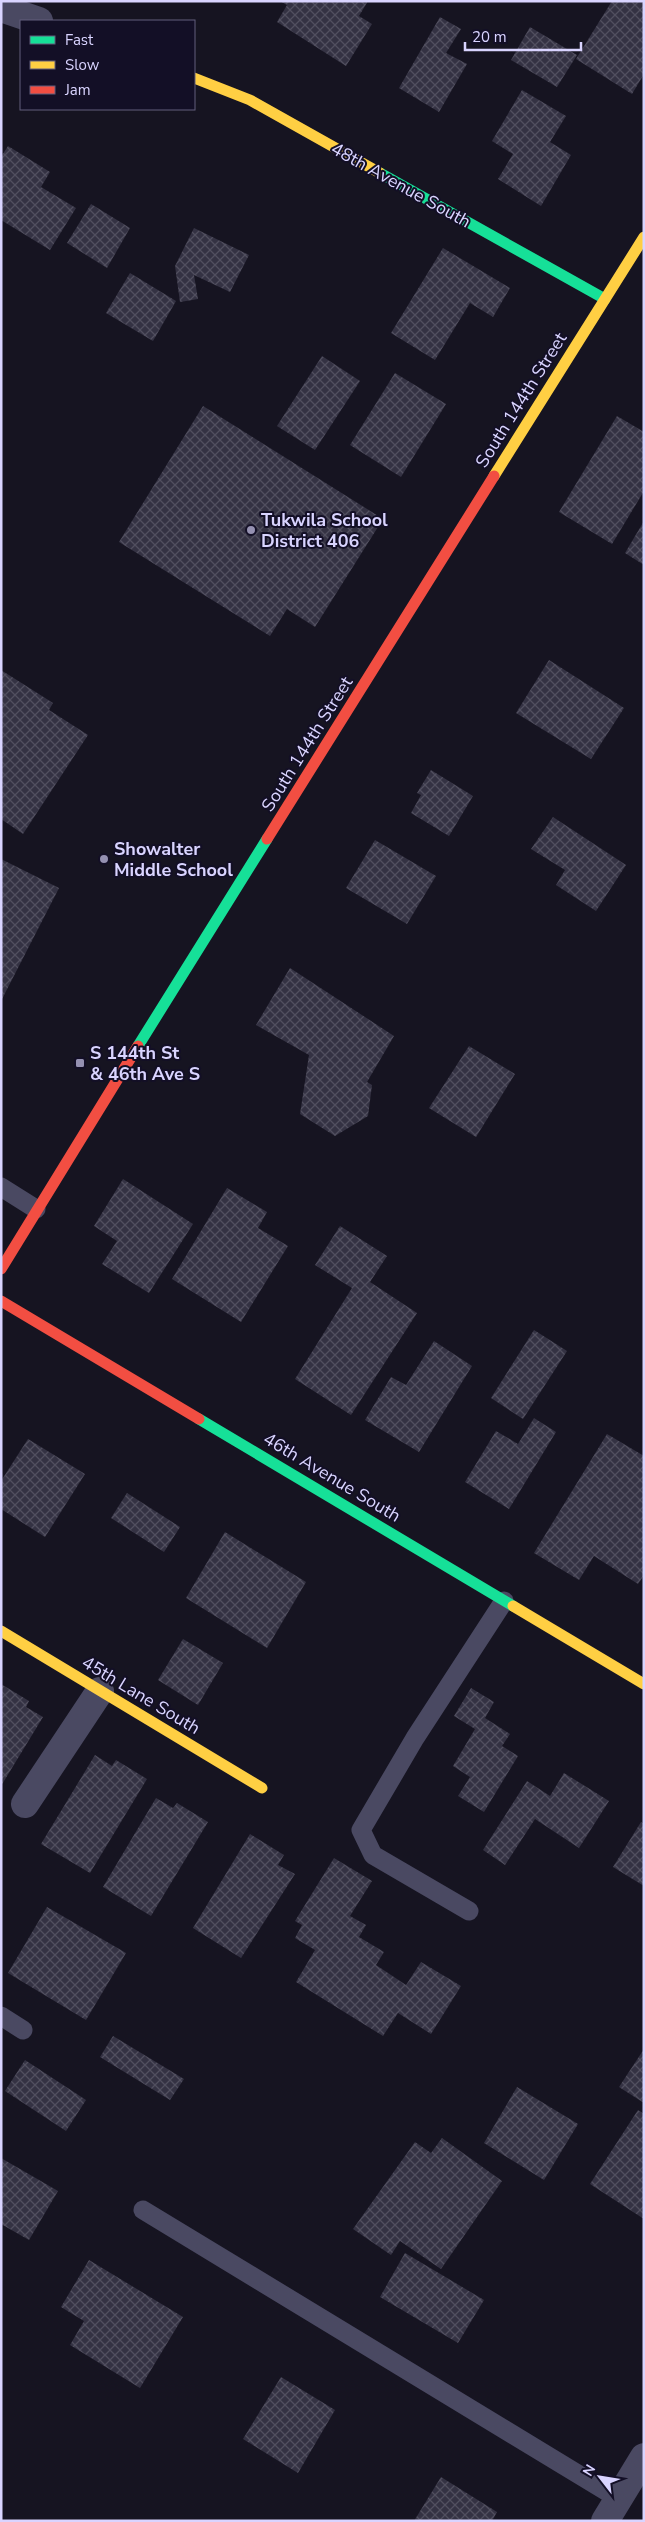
<svg xmlns="http://www.w3.org/2000/svg" width="645" height="2522" font-family="'Nunito Sans',sans-serif">
<style>
.building{fill:url(#building-cross-hatch)}
.lines{fill:none;stroke-linecap:round;stroke-linejoin:round}
.lane{stroke:#4a4962;stroke-width:19}
.street{stroke:#4a4962;stroke-width:28}
.fast{stroke:#16e098;stroke-width:11}
.slow{stroke:#ffcf43;stroke-width:11}
.jam{stroke:#f24e42;stroke-width:11}
.poi-dot{fill:#9591b1;stroke:#130f26;stroke-width:2}
.labels{text-anchor:middle;dominant-baseline:central;stroke-width:4;stroke-linejoin:round;paint-order:stroke}
.street-label{font-size:18px;fill:#d9d4ff;stroke:#130f26}
.poi-label{font-size:18px;font-weight:bold;fill:#d9d4ff;stroke:#130f26;text-anchor:start}
</style>
<defs>
<pattern id="building-cross-hatch" width="8" height="8" patternUnits="userSpaceOnUse" patternTransform="scale(1.25)"><rect width="8" height="8" fill="#343243"/><path d="M0 0l8 8M0 8l8-8" fill="none" stroke="#514f5f"/></pattern>
</defs>
<rect width="100%" height="100%" fill="#161421"/>
<g class="building">
<polygon points="280,1 368,1 359,16 372,24 346,66 277,22 287,5"/>
<polygon points="612,1 640,1 644,4 644,74 632,94 576,59"/>
<polygon points="440,17 461,29 446,53 467,64 439,112 399,88"/>
<polygon points="530,27 577,55 557,87 511,60"/>
<polygon points="522,90 566,116 550,142 571,155 541,206 498,179 513,154 492,141"/>
<polygon points="8,146 50,172 41,187 76,208 50,250 1,220 1,157"/>
<polygon points="91,204 130,228 107,268 67,243"/>
<polygon points="194,228 249,255 230,292 194,275 198,299 180,302 175,266"/>
<polygon points="443,248 510,288 493,317 470,303 435,360 391,333"/>
<polygon points="130,273 176,301 153,341 106,313"/>
<polygon points="322,356 360,381 315,450 277,426"/>
<polygon points="395,373 446,404 401,477 350,445"/>
<polygon points="203,406 383,519 315,627 287,609 270,636 119,542"/>
<polygon points="617,416 644,432 644,491 612,544 559,512"/>
<polygon points="644,521 644,565 625,553"/>
<polygon points="549,660 624,708 591,759 516,713"/>
<polygon points="1,670 53,703 49,710 88,735 23,834 1,819"/>
<polygon points="431,770 473,796 449,836 411,813 421,795 417,793"/>
<polygon points="553,817 626,865 596,911 556,885 565,870 531,849"/>
<polygon points="375,840 436,876 407,924 346,888"/>
<polygon points="1,859 59,888 1,1001"/>
<polygon points="290,968 394,1036 367,1082 372,1085 368,1116 335,1136 300,1114 309,1055 256,1025"/>
<polygon points="469,1046 515,1074 476,1137 429,1108"/>
<polygon points="123,1179 193,1224 149,1293 102,1264 117,1241 94,1226"/>
<polygon points="227,1188 267,1212 258,1228 288,1246 241,1322 172,1279"/>
<polygon points="340,1226 387,1256 370,1282 417,1313 351,1415 295,1379 352,1288 315,1265"/>
<polygon points="534,1330 567,1351 523,1419 491,1398"/>
<polygon points="434,1341 472,1366 419,1452 365,1420 391,1377 406,1385"/>
<polygon points="534,1418 556,1432 509,1509 465,1482 496,1431 518,1444"/>
<polygon points="607,1434 644,1456 644,1575 638,1584 594,1556 579,1580 534,1553"/>
<polygon points="28,1439 85,1474 45,1537 1,1509 1,1481"/>
<polygon points="127,1493 180,1527 164,1552 111,1518"/>
<polygon points="225,1532 306,1582 267,1648 186,1598"/>
<polygon points="183,1639 223,1663 198,1705 158,1680"/>
<polygon points="1,1684 29,1701 26,1707 43,1717 1,1786"/>
<polygon points="471,1688 494,1702 485,1718 510,1734 502,1746 518,1756 484,1812 458,1796 470,1777 453,1766 475,1729 454,1716"/>
<polygon points="95,1755 112,1766 116,1760 147,1779 90,1873 41,1844"/>
<polygon points="564,1773 609,1801 579,1848 535,1819 505,1865 483,1850 527,1781 550,1796"/>
<polygon points="156,1798 173,1808 177,1803 208,1822 151,1916 103,1887"/>
<polygon points="641,1822 644,1824 644,1886 613,1867"/>
<polygon points="250,1834 284,1855 278,1865 295,1874 241,1958 193,1928"/>
<polygon points="334,1858 372,1881 350,1916 366,1925 359,1937 384,1952 376,1965 406,1985 421,1962 461,1986 431,2034 398,2013 383,2036 296,1982 315,1950 295,1938 302,1925 295,1921"/>
<polygon points="47,1907 126,1953 86,2020 8,1973"/>
<polygon points="113,2036 184,2079 170,2100 100,2057"/>
<polygon points="644,2049 644,2103 619,2087"/>
<polygon points="25,2060 86,2100 66,2131 5,2091"/>
<polygon points="517,2087 578,2124 544,2180 484,2143"/>
<polygon points="638,2110 644,2114 644,2219 590,2184"/>
<polygon points="442,2138 502,2181 441,2269 400,2241 391,2255 353,2229 415,2142 431,2153"/>
<polygon points="1,2158 58,2191 29,2240 1,2224"/>
<polygon points="405,2253 484,2300 458,2343 380,2297"/>
<polygon points="89,2260 183,2317 140,2388 70,2345 84,2321 61,2307"/>
<polygon points="281,2377 335,2410 298,2473 243,2439"/>
<polygon points="441,2477 497,2512 492,2521 414,2521"/>
</g>
<g class="lines">
<g class="lane">
<polyline points="1,1187 36,1209"/>
<polyline points="469,1911 373,1855 361,1830 415,1738 504,1601"/>
<polyline points="1,2016 23,2030"/>
<polyline points="143,2210 619,2499"/>
</g>
<g class="street">
<polyline points="1,8 39,21"/>
<polyline points="25,1804 100,1691"/>
<polyline points="605,2521 644,2457"/>
</g>
<g class="fast">
<polyline points="380,173 605,299"/>
<polyline points="138,1046 267,839"/>
<polyline points="199,1419 513,1606"/>
</g>
<g class="slow">
<polyline points="194,78 250,100 380,173"/>
<polyline points="494,476 644,237"/>
<polyline points="513,1606 644,1684"/>
<polyline points="1,1631 262,1788"/>
</g>
<g class="jam">
<polyline points="267,839 494,476"/>
<polyline points="1,1269 138,1046"/>
<polyline points="1,1301 199,1419"/>
</g>
</g>
<g class="poi-dot">
<circle cx="251" cy="530" r="5"/>
<circle cx="104" cy="859" r="5"/>
<rect x="75" y="1058" width="10" height="10" rx="2.5"/>
</g>
<g class="labels">
<g class="street-label">
<text transform="translate(401 185) rotate(29)">48th Avenue South</text>
<text transform="translate(521 400) rotate(-58)">South 144th Street</text>
<text transform="translate(307 744) rotate(-58)">South 144th Street</text>
<text transform="translate(332 1477) rotate(31)">46th Avenue South</text>
<text transform="translate(141 1695) rotate(31)">45th Lane South</text>
</g>
<g class="poi-label">
<text x="261" y="520">Tukwila School<tspan x="261" dy="21">District 406</tspan></text>
<text x="114" y="849">Showalter<tspan x="114" dy="21">Middle School</tspan></text>
<text x="90" y="1053">S 144th St<tspan x="90" dy="21">&amp; 46th Ave S</tspan></text>
</g>
</g>
<rect width="645" height="2522" fill="none" stroke="#d9d4ff" stroke-width="5"/>
<rect x="20" y="20" width="175" height="90" fill="#130f26" stroke="#625e7d"/>
<rect x="30" y="36" width="25" height="8" fill="#16e098" stroke="#625e7d"/>
<text x="65" y="45" font-size="15" fill="#d9d4ff">Fast</text>
<rect x="30" y="61" width="25" height="8" fill="#ffcf43" stroke="#625e7d"/>
<text x="65" y="70" font-size="15" fill="#d9d4ff">Slow</text>
<rect x="30" y="86" width="25" height="8" fill="#f24e42" stroke="#625e7d"/>
<text x="65" y="95" font-size="15" fill="#d9d4ff">Jam</text>
<g transform="translate(600 2477) rotate(301)" stroke="#130f26" stroke-width="4" paint-order="stroke">
<path d="M0-4L9 19L0 12L-9 19Z" fill="#d9d4ff"/>
<text y="-8" font-size="14" font-weight="bold" text-anchor="middle" fill="#d9d4ff">N</text>
</g>
<path d="M465 42v8h116v-8" fill="none" stroke="#d9d4ff" stroke-width="2.5"/>
<text x="472" y="42" font-size="15" fill="#d9d4ff" stroke="#130f26" stroke-width="4" paint-order="stroke">20 m</text>
</svg>
